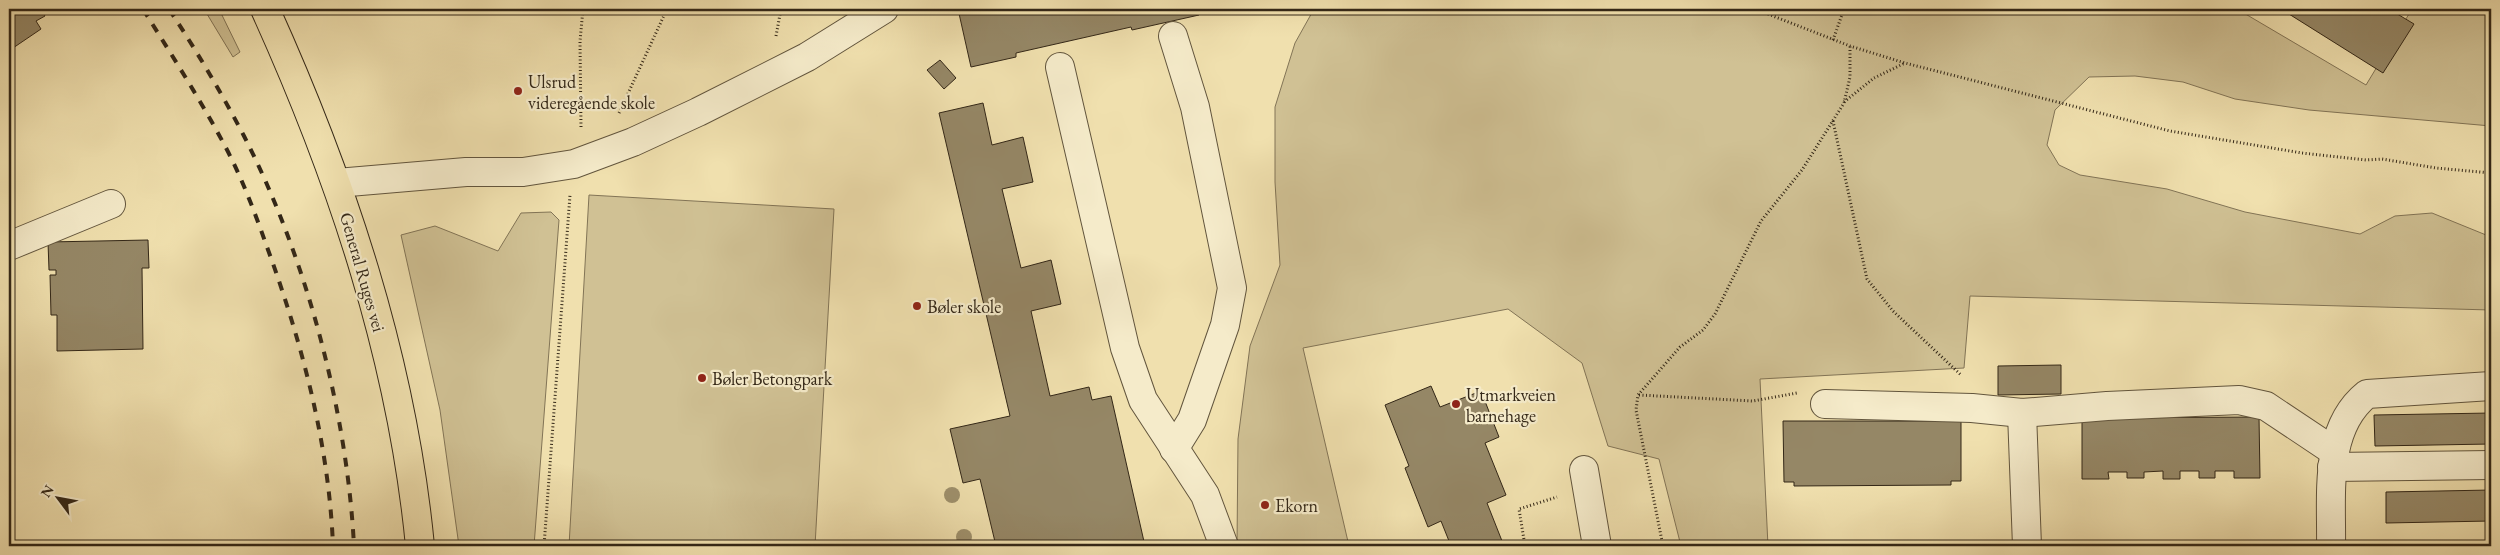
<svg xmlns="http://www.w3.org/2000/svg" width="2500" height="555" font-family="'EB Garamond',serif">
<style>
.green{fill:#d0c194;stroke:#827456}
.building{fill:#958766;stroke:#332717}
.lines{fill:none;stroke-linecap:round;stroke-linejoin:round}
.minor-casing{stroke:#62553d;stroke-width:30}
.major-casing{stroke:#332717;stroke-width:30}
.path{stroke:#332717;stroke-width:3;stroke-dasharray:1 2.5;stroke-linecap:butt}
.minor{stroke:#f5ebca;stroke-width:28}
.major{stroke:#f0e0ae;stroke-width:28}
.rail{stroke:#332717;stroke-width:4;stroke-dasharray:9 9;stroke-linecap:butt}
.tree{fill:#9e906c}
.poi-dot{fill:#8f2418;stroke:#f5ebca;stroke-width:2}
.labels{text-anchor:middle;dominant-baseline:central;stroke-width:4.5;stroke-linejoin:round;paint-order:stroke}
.poi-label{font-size:18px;fill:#332717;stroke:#f5ebca;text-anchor:start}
.street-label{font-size:18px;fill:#332717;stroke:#f5ebca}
</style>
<rect width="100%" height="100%" fill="#f0e0ae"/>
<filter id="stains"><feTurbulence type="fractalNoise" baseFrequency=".004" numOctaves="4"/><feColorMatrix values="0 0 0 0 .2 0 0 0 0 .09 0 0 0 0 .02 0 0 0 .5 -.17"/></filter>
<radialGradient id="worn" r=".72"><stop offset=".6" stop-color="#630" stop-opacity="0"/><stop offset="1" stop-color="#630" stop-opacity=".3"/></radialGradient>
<g class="green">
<polygon points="204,9 219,9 240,52 233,57"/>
<polygon points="1314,9 2237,9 2366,85 2412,9 2491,9 2491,126 2309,110 2235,99 2183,82 2135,76 2089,77 2055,110 2047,145 2059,165 2080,175 2167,189 2245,212 2360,234 2395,216 2432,213 2491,237 2491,310 1970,296 1964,368 1760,379 1768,546 1681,546 1659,459 1608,446 1582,363 1508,309 1303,348 1349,546 1237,546 1238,439 1250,346 1280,265 1275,182 1275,107 1295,43"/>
<polygon points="589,195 834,209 815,546 569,546"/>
<polygon points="551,212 559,220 534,546 459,546 440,410 401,235 435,226 498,251 521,213"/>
</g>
<g class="building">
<polygon points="9,9 41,9 45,16 36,21 41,29 13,48 9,41"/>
<polygon points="958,9 1198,9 1199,15 1132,30 1131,27 1016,53 1016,57 971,67"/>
<polygon points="2281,9 2389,9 2414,24 2383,73"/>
<polygon points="940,60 956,78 944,89 927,70"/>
<polygon points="983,103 992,145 1023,137 1033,182 1002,189 1021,268 1051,260 1061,304 1031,311 1050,396 1089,387 1092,400 1111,396 1145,546 996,546 980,479 963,483 950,429 1010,416 939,113"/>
<polygon points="148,240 149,268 142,268 143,349 57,351 57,315 51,315 50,275 56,275 56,270 49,270 48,242"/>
<polygon points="2061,365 2061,394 1998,395 1998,366"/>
<polygon points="1431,386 1440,407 1481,391 1499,437 1485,443 1506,495 1487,503 1504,546 1451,546 1441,521 1428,527 1405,468 1409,466 1385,405"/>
<polygon points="2491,413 2491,444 2375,446 2374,415"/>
<polygon points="2259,417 2260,478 2234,478 2234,471 2215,471 2215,478 2199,478 2199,471 2180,471 2180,479 2163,479 2163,471 2144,472 2144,478 2127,478 2127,472 2108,472 2109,479 2082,479 2082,418"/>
<polygon points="1783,421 1961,421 1961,481 1951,481 1951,485 1794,486 1794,482 1784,482"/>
<polygon points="2491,490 2491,521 2386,523 2386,492"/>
</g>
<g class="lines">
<defs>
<g id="minor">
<polyline points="1173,36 1195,107 1232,288 1225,325 1192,420 1174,449"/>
<polyline points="1060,67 1125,348 1143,400 1205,495 1224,546"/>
<polyline points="337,183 466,172 523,172 574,164 633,142 698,112 807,57 884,9"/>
<polyline points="9,246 111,204"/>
<polyline points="1825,404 1972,408 2022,413 2107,406 2239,400 2266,406 2335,452"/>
<polyline points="2022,413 2027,546"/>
<polyline points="2332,467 2491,465"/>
<polyline points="1584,470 1597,546"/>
<path d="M2331,546C2332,496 2323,429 2367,394L2491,386"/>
</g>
<path id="major" d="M265,9C342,179 402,359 420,546"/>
</defs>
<use href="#minor" class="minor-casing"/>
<use href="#major" class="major-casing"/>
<g class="path">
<polyline points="1755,9 1850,46 1905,63 2170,131 2302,153 2366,160 2382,159 2436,168 2491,173"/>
<polyline points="776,36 781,9"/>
<polyline points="1833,40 1844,9"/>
<polyline points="1844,102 1874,78 1905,63"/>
<polyline points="619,113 667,9"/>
<polyline points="1833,121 1867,279 1893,311 1961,375"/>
<polyline points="581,127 580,41 583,9"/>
<polyline points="1639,395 1753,401 1797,393"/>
<polyline points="544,546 570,195"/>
<polyline points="1525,546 1519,509 1557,497"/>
<polyline points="1663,546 1636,410 1638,395 1680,347 1703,330 1715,314 1761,221 1802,170 1844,103 1850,77 1850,46"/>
</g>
<use href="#minor" class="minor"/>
<use href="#major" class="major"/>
<g class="rail">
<path d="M143,9C171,54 200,99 225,146C242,178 255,213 267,247C302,343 329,444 333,546"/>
<path d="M169,9C196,50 221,92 244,136C306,257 347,410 354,546"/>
</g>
</g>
<g class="tree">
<circle cx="952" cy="495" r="8"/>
<circle cx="964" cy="537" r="8"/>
</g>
<g class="poi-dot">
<circle cx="518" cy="91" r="5"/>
<circle cx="917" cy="306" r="5"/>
<circle cx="702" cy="378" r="5"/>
<circle cx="1456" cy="404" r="5"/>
<circle cx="1265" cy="505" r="5"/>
</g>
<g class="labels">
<g class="poi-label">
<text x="528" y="81">Ulsrud<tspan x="528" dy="21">videregående skole</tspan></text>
<text x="927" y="306">Bøler skole</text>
<text x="712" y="378">Bøler Betongpark</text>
<text x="1466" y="394">Utmarkveien<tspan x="1466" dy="21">barnehage</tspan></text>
<text x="1275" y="505">Ekorn</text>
</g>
<g class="street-label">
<text transform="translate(363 272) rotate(74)">General Ruges vei</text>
</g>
</g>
<rect width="2500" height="555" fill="none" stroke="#f0e0ae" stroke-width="30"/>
<rect x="10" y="10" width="2480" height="535" fill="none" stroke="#332717" stroke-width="2.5"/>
<rect x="15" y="15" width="2470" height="525" fill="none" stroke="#332717"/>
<g transform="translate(58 498) rotate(302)" stroke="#f5ebca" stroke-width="4" paint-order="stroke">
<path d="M0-4L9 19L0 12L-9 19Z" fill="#332717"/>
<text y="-8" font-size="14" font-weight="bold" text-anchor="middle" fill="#332717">N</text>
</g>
<rect width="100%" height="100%" filter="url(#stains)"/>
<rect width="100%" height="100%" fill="url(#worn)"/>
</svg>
